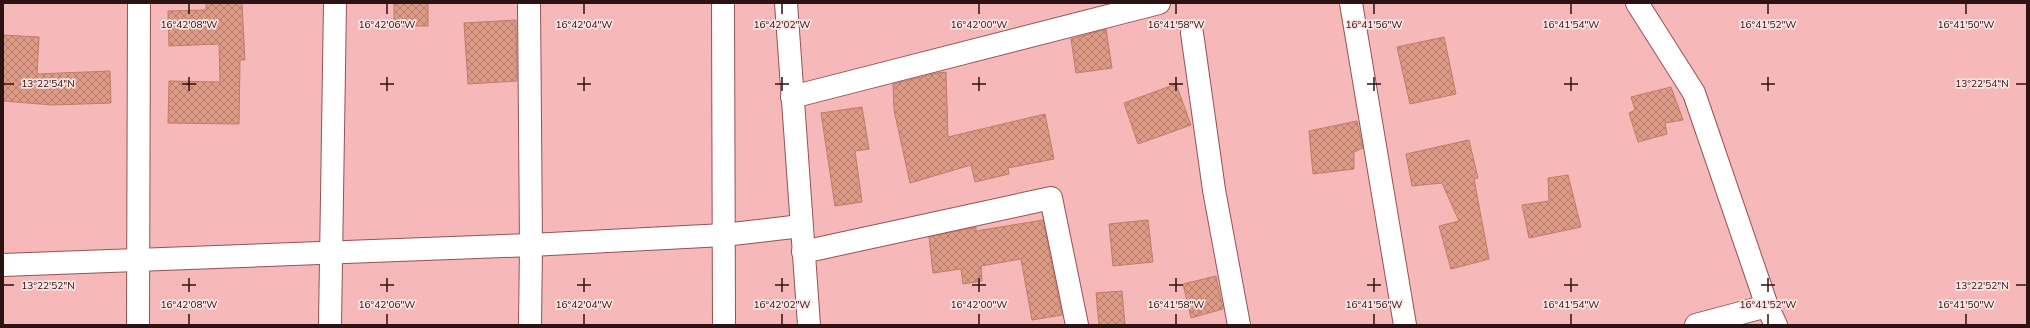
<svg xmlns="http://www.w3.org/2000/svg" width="2030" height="328" font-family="Mulish,sans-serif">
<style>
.building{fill:url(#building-cross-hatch);stroke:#c07d67}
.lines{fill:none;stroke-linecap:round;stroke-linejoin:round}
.street-casing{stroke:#965255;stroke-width:24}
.street{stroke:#fff;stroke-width:22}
.ticks{fill:none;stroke:#2d1213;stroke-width:1.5}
.ticks-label{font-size:10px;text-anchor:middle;fill:#2d1213;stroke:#fce4e4;stroke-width:3.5;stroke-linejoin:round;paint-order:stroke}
</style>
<defs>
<pattern id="building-cross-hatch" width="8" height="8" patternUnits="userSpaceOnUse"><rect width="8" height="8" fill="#dd9a85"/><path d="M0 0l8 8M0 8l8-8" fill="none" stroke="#b47c6c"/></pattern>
</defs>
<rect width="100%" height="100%" fill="#f6b8b8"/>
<g class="building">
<polygon points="206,3 242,3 245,60 240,60 239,124 168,123 169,81 220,82 219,44 169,46 168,11 206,10"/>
<rect x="394" y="3" width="34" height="23"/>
<polygon points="516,20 517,81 468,84 464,23"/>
<polygon points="1106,29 1112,68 1076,73 1071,39"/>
<polygon points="3,35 39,37 37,74 110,71 111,103 52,105 3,101"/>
<polygon points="1444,37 1456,94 1410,104 1397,47"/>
<polygon points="946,72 948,137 1045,114 1054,159 1008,168 1009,174 975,182 971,165 910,183 894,110 893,84 937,73"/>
<polygon points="1176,84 1191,125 1138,144 1124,103"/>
<polygon points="1671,87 1683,120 1665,123 1667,134 1638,142 1629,113 1635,110 1631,97"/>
<polygon points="862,107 869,149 855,151 862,202 835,206 821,113"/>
<polygon points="1357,121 1363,148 1354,152 1354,169 1313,174 1309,131"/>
<polygon points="1469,140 1478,178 1474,179 1489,259 1451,269 1439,226 1459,221 1442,183 1412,186 1406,154"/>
<polygon points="1568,175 1581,227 1529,238 1522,205 1549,201 1548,178"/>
<polygon points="1043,220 1062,315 1032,320 1021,259 981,266 982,281 963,284 961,269 933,273 929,237 976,227 976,231"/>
<polygon points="1148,220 1153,262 1113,266 1109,224"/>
<polygon points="1216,276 1223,309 1191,318 1183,284"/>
<polygon points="1122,291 1125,325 1099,325 1096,293"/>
</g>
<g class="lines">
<defs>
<g id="street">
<polyline points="529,3 531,245 530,325"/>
<polyline points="723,3 724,325"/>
<polyline points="786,3 809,325"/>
<polyline points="1351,3 1405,325"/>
<polyline points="1637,3 1694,93 1767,306 1776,325"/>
<polyline points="1192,33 1214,190 1239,325"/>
<polyline points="792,97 1159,3"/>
<polyline points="803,252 1051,198 1077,325"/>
<polyline points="3,265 531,245 724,235 801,226"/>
<polyline points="138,325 139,3"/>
<polyline points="330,325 335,3"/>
<polyline points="1696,325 1767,306"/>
</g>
</defs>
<use href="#street" class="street-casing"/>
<use href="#street" class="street"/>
</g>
<path class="ticks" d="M189,4V14M387,4V14M584,4V14M782,4V14M979,4V14M1176,4V14M1374,4V14M1571,4V14M1768,4V14M1966,4V14M189,77V91M387,77V91M584,77V91M782,77V91M979,77V91M1176,77V91M1374,77V91M1571,77V91M1768,77V91M4,84H14M182,84H196M380,84H394M577,84H591M775,84H789M972,84H986M1169,84H1183M1367,84H1381M1564,84H1578M1761,84H1775M2016,84H2026M189,278V292M387,278V292M584,278V292M782,278V292M979,278V292M1176,278V292M1374,278V292M1571,278V292M1768,278V292M4,285H14M182,285H196M380,285H394M577,285H591M775,285H789M972,285H986M1169,285H1183M1367,285H1381M1564,285H1578M1761,285H1775M2016,285H2026M189,314V324M387,314V324M584,314V324M782,314V324M979,314V324M1176,314V324M1374,314V324M1571,314V324M1768,314V324M1966,314V324"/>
<g class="ticks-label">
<text x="189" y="28">16°42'08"W</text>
<text x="387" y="28">16°42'06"W</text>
<text x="584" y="28">16°42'04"W</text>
<text x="782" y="28">16°42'02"W</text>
<text x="979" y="28">16°42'00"W</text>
<text x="1176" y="28">16°41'58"W</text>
<text x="1374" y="28">16°41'56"W</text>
<text x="1571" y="28">16°41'54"W</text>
<text x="1768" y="28">16°41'52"W</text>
<text x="1966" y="28">16°41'50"W</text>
<text x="48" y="87">13°22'54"N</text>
<text x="1982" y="87">13°22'54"N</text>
<text x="48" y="289">13°22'52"N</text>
<text x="1982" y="289">13°22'52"N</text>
<text x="189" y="308">16°42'08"W</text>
<text x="387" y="308">16°42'06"W</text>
<text x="584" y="308">16°42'04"W</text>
<text x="782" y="308">16°42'02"W</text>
<text x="979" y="308">16°42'00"W</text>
<text x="1176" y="308">16°41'58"W</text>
<text x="1374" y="308">16°41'56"W</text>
<text x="1571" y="308">16°41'54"W</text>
<text x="1768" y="308">16°41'52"W</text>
<text x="1966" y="308">16°41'50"W</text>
</g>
<rect width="2030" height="328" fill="none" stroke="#2d1213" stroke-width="8"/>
</svg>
